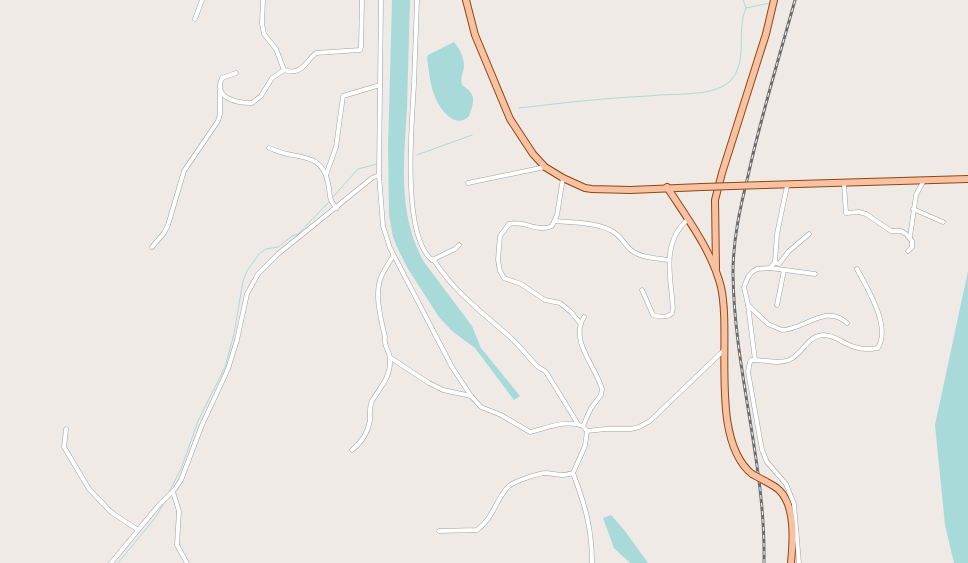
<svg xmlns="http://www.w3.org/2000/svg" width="968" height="563" font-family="'Archivo Narrow',sans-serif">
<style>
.water{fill:#a9dada}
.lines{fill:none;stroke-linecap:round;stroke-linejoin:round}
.stream{stroke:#a9dada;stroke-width:1}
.minor-casing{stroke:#a0a0a0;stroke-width:5}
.primary-casing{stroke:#924609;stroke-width:8}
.minor{stroke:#fff;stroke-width:4}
.primary{stroke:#f7c1a4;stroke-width:6}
.rail-casing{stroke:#6d6d6d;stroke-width:3}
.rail{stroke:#fff;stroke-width:1;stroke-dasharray:4;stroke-linecap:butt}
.primary-bridge-casing{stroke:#924609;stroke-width:8;stroke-linecap:butt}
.primary-bridge{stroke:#f7c1a4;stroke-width:6}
</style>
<rect width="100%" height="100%" fill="#efeae6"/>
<g class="water">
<path d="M392,0H410C409,36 408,72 407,108C404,160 397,214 424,262L472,326L481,348L520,396L514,400L475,348L452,331L439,317L408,269L397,247L393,237L389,215L388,147Z"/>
<path d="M454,42C459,47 464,58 464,65C464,72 460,77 462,85C476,95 475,99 469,116C456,130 440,110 435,97C430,85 429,71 427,58L428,55Z"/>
<polygon points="968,271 968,563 954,563 945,525 935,425"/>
<polygon points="611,515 625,531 648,563 630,563 614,548 603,518"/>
</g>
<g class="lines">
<g class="stream">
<polyline points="743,0 746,8 770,3"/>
<path d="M519,108C562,103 605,98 648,96C664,94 681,95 698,93C709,92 725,88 732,79C748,59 736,30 746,8"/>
<polyline points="417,155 472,135"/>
<polyline points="332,198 358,169 377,164"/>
<polyline points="169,492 181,469 198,421 225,367 234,334 243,281 247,271 259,254 266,249 278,247 292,236 298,234 330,201"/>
<polyline points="118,563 155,518 167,498"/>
</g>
<defs>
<g id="minor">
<polyline points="263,0 262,24 264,34 276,49 284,70"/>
<path d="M381,0L379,175L383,226L390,248L452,367L471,396L481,407L501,415L530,432C547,428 566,419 583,426L587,431L585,446L573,473C560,477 559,474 546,473C539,473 515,481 509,486C496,498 494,518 477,530L439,531"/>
<path d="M417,0C416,28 415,56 414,84C412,123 401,234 432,260L455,249L459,245"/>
<polyline points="195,19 202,0"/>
<path d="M236,73L222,78C213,98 236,103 252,103L261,96L272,78L284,70C302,76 305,62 316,53L360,50L361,47L362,0"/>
<path d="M269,148C275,150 281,153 287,154C308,158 323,158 328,183C331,194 327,199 337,208"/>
<polyline points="326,175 336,147 343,96 380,85"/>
<path d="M563,178L557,215L552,226C538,233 524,220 509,224L500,236L499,247L498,260L500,271L504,278L521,284L545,300L560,303L571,312L580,323"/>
<polyline points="468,183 545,167"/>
<polyline points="844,184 846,213 859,212 866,214 891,231 901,231 906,234 912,241 912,247 908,251"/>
<polyline points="913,209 943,222"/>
<path d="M555,221C574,223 595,222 612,231C621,236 624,244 631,250C640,258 657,258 668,260"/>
<polyline points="910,237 916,195 924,180"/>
<polyline points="152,247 164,233 168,225 184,171 218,121 220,114 220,91"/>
<path d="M434,260C453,291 484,314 510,337C520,346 528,357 537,366C540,369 543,369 546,372L578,424"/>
<polyline points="775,262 779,264 789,251 809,234"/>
<polyline points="770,268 815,274"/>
<path d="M642,290L653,315C659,317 668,318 672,313C674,309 672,302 672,297C669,269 664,241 687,220"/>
<path d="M748,305L768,324L782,330C804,330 826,303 847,323"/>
<polyline points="777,305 784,270"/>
<polyline points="391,358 429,383 443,390 471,396"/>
<polyline points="755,360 748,305 744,287 748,277 752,272 757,269 770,268 775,262 777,234 787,186"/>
<path d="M583,426L591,408L601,395L602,389C596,367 569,340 584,317"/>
<polyline points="66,429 64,447 89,489 111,512 138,530"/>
<polyline points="587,431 606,429 631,429 639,427 650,421 723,351"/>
<path d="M352,450C362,442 368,433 370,420C370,414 369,407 372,401C380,387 391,378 390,359C390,351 383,346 385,337C381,319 374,295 381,277C384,270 389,263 393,256"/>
<path d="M573,473C585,505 592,528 592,563"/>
<polyline points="173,492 179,511 177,545 187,563"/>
<polyline points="111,563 158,506 175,489 181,480 202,425 228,369 237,340 247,294 258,274 278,254 372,178 379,175"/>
<path d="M799,563L794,504L786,484L767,462L762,450L748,372L750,362L751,360C765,359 776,365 789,360C803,354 807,336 823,335C833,335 839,340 847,344C857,349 868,350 878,348C891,326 868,290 857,269"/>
</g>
<g id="primary">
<polyline points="466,0 475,35 510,119 533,154 545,167 563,178 585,188 592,189 630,190 702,187"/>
<polyline points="764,185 968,179"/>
<path d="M667,187C687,218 712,251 721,287C732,336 709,439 752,474"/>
<polyline points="716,268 715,200 722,173 766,34 774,0"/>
<path d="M765,481C770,484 775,486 779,490C796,506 793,542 791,563"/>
</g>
</defs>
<use href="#minor" class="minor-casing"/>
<use href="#primary" class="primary-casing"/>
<use href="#minor" class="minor"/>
<use href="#primary" class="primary"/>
<defs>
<path id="rail" d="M764,563C766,465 734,371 733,273C733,240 740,208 748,176C761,116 779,58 795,0"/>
</defs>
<use href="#rail" class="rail-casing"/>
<use href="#rail" class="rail"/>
<defs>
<g id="primary-bridge">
<polyline points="702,187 764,185"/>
<polyline points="752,474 765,481"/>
</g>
</defs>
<use href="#primary-bridge" class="primary-bridge-casing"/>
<use href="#primary-bridge" class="primary-bridge"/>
</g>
</svg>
